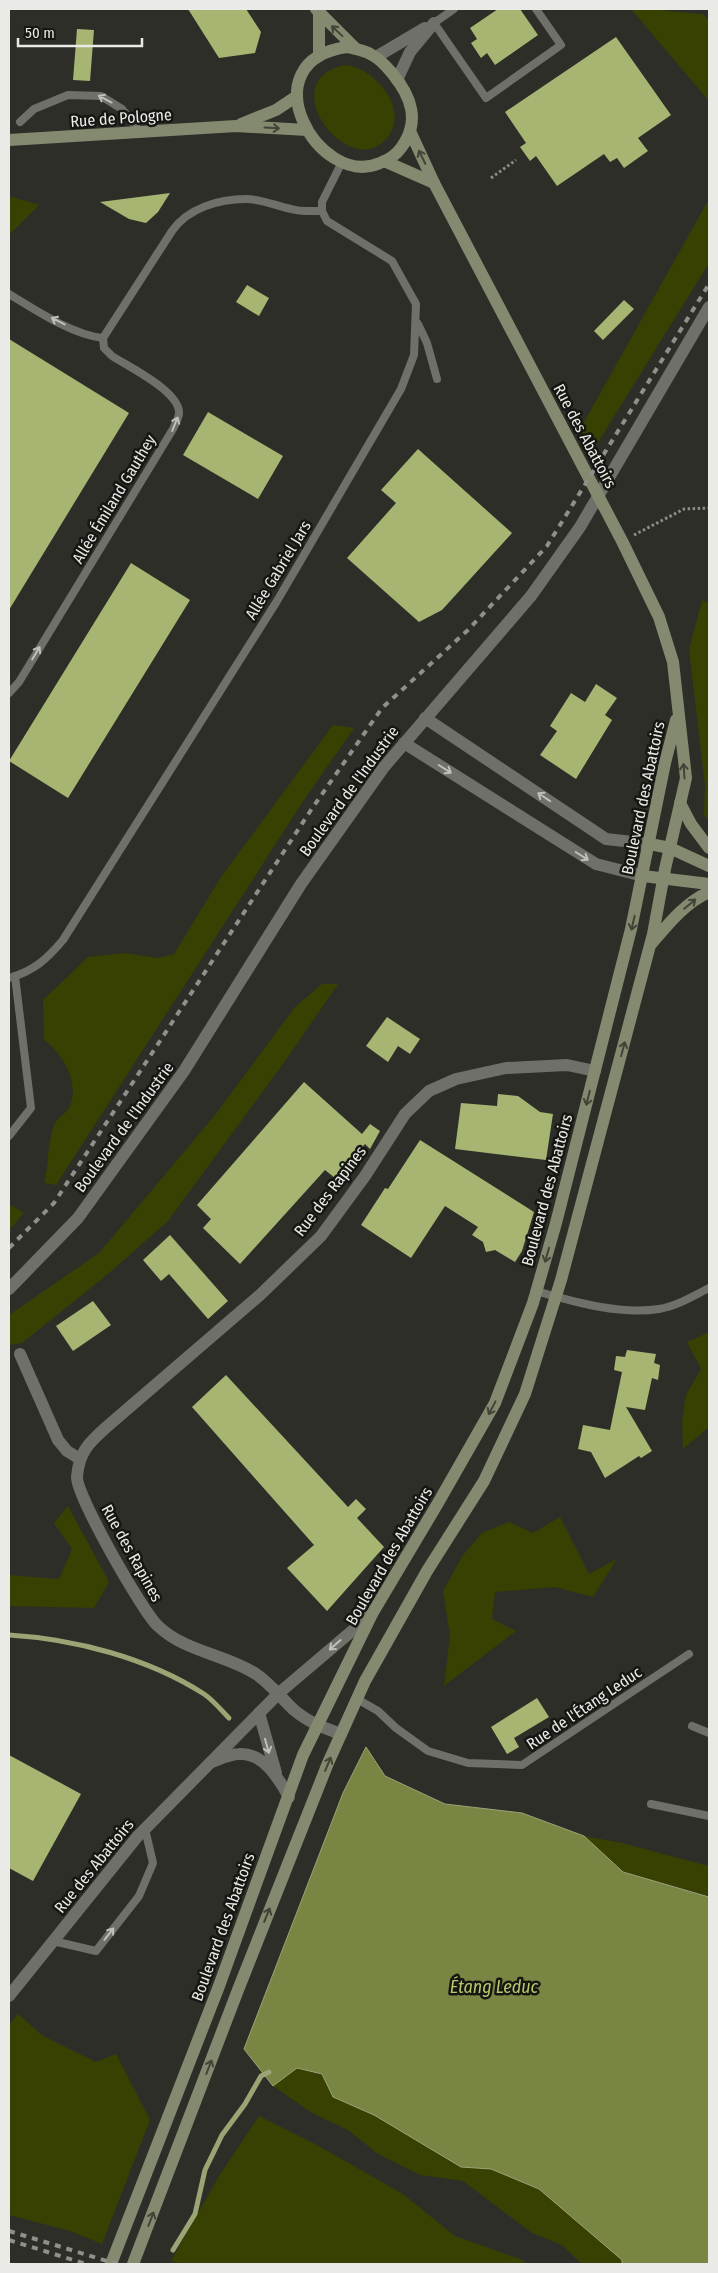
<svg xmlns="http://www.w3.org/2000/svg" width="718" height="2273" font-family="'Fira Sans Condensed',sans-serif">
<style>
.green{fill:#384101}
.water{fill:#798543;stroke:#9ba474}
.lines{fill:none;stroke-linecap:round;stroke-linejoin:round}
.stream{stroke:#9ba474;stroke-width:5}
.building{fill:#a7b572}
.path{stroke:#8c8d87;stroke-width:3;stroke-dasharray:2.5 2.5;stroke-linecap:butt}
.lane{stroke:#6e7069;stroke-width:8}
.street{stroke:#6e7069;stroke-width:12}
.secondary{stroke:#848a6f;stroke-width:12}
.rail{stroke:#8f908b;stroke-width:4;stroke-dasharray:6 6;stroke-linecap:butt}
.oneway{stroke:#424438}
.oneway2{stroke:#bfc0ba}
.labels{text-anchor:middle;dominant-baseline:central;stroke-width:5;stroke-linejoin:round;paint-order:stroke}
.street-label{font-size:16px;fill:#eaebe6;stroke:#161613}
.water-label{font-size:18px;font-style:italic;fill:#b8c96c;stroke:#161613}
</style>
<rect width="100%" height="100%" fill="#2d2e28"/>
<g class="green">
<polygon points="631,9 663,9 666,11 703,14 709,20 709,101"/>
<path d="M347,65C375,69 411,110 387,138C348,184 270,77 347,65Z"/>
<polygon points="9,196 39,205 9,235"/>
<polygon points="709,199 709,263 597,444 579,431"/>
<polygon points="702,600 709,603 709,820 704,815 705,785 689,650"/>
<path d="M333,725L354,728L302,803L56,1185L44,1183C49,1164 47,1144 54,1125C57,1118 65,1114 69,1108C81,1085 63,1053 44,1040L43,1000L88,957L124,953L158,958L174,954L221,877Z"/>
<polygon points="322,984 338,984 283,1064 168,1221 108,1274 22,1343 9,1345 9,1315 99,1253 215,1115 295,1007"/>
<polygon points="9,1204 24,1213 9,1230"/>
<polygon points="709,1332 709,1427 683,1449 682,1421 686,1395 701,1369 687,1342"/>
<polygon points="68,1506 109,1582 94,1608 9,1606 9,1575 59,1579 72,1549 54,1523"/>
<polygon points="560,1517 589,1574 617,1559 593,1597 555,1587 495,1592 492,1619 516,1631 444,1686 450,1636 443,1591 463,1555 482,1533 509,1522 533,1533"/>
<polygon points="584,1836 622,1843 709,1866 709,1896 623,1872"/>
<polygon points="18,2014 43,2036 96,2062 116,2054 150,2120 102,2244 70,2231 9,2215 9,2025"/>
<polygon points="297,2068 322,2075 333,2097 374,2115 461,2167 491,2169 539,2189 622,2260 622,2264 582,2264 562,2245 532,2233 463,2181 420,2175 378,2154 348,2130 312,2113 273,2086"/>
<polygon points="259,2116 317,2145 403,2194 455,2236 520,2259 527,2264 183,2264 171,2261 219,2176"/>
</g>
<polygon class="water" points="366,1747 385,1776 445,1804 522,1813 584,1836 623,1872 709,1897 709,2264 622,2264 622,2260 539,2189 491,2169 461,2167 374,2115 333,2097 322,2074 297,2068 273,2086 244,2049 343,1793"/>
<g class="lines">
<g class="stream">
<path d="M9,1635C75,1639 148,1658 204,1694C213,1700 221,1710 229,1718"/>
<polyline points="173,2250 195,2214 205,2170 222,2135 245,2104 261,2076 269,2072"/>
</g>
</g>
<g class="building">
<polygon points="188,9 246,9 261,32 255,53 219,58"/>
<polygon points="498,9 520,9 538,35 495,65 487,53 481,58 471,43 477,39 470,28"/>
<polygon points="77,29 94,30 90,81 73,80"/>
<polygon points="616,37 671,115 638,138 648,151 624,168 617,158 610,162 604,154 557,186 536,156 530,161 520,147 526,143 505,112"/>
<polygon points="170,193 158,212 146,223 129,219 100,202"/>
<polygon points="247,285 269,298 259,316 236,302"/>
<polygon points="624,300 634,309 603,340 594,331"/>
<polygon points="9,339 129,413 9,610"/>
<polygon points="208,412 283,456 258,499 183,455"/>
<polygon points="418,449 512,533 442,610 419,622 347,558 396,503 381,490"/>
<polygon points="131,563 190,600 68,798 9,761"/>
<polygon points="596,684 617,698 605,715 612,720 576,779 540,755 557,731 550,726 571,693 585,702"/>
<polygon points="387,1017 420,1039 410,1054 398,1046 388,1062 366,1046"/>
<polygon points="304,1082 362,1134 370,1124 380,1131 370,1149 365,1144 335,1178 325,1170 240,1264 203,1228 211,1219 197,1205"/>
<polygon points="498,1094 518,1096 540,1112 553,1114 546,1160 455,1149 461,1103 497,1106"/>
<polygon points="420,1140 534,1212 522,1251 515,1262 495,1250 486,1252 483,1242 472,1235 478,1227 445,1206 411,1258 361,1225 385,1188 388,1189"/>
<polygon points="170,1235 228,1301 208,1319 169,1274 161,1281 143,1260"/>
<polygon points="93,1301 111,1325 73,1351 56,1326"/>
<polygon points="627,1350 656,1354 654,1363 660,1365 658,1380 652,1378 645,1410 626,1407 652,1451 641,1458 639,1456 605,1478 591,1452 578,1449 583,1425 610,1430 622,1372 614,1370 616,1356 625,1357"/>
<polygon points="226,1375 348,1507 356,1499 366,1509 357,1518 384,1547 327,1611 287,1568 314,1545 192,1407"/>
<polygon points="537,1698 549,1717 514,1738 519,1747 507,1754 491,1727"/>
<polygon points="9,1755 81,1794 33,1881 9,1868"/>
</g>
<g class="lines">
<g class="path">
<polyline points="491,178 516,160"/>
<polyline points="634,535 684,509 709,508"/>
</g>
<g class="lane">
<polyline points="454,9 434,23 486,98 561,45 536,9"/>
<polyline points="20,122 34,109 68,95 101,96 122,109 140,132"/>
<path d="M9,294C35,310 73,335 103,338"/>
<polyline points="418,324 427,343 437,379"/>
<path d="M9,693L19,682L173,429C175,425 178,419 179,414C181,392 129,367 112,356L104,348L103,338L172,231C188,208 219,199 246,199C262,199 276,206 291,209C301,212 312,211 322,211"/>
<path d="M9,978C34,971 47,959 63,940L277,601L401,389L414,355L416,304L392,261L327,221L322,211V202L342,162"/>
<polyline points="9,1136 31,1108 15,976"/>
<path d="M536,1291C575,1302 619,1315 659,1309C677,1306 693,1296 709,1288"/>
<polyline points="357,1699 378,1711 396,1728 428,1751 468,1763 522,1765 689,1654"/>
<polyline points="692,1726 709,1733"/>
<polyline points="651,1804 709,1816"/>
<polyline points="53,1941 96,1951 139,1896 153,1863 145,1829"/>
</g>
<g class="street">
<polyline points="376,57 425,28"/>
<polyline points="397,80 410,52 434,23"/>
<polyline points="425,718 606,839 650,844"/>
<polyline points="404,743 596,864 643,876"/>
<polyline points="9,1289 78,1218 184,1071 301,884 384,767 531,596 580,527 709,307"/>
<polyline points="20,1354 58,1440 67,1451 80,1459"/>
<polyline points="259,1713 276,1773"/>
<path d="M341,1734C324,1728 308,1722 294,1710C281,1698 271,1684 256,1674C225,1654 185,1652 158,1626C142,1611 76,1495 77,1477C79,1450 91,1441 110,1424L260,1295L321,1236L365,1176L405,1114L429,1091L456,1079L506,1068L567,1065L595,1071"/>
<path d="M212,1762C220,1759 230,1754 239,1754C263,1752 279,1779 289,1797"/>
<polyline points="9,1996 137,1837 279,1693 372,1614"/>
</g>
<g class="secondary">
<polyline points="316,9 356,49"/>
<path d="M347,47C356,49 364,50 372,55C380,59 386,66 392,73C411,96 421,121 401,148C396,155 388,160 380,163C318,190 247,61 347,47Z"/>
<polyline points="319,56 319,14"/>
<polyline points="241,124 276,110 297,96"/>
<polyline points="9,140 236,126 307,130"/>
<polyline points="384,161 434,183"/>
<polyline points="680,803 691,824 709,848"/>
<polyline points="650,844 670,848 709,866"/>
<polyline points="643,876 709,884"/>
<path d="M652,943C669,923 685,903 709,892"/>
<polyline points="111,2264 219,1986 303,1755 372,1614 438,1503 495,1403 533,1303 556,1223 631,929 665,763 676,720"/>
<polyline points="133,2264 238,1990 328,1763 365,1681 427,1571 484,1481 525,1394 561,1280 653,934 665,869 686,778 673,662 659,617 622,541 434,183 410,131"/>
</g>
<g class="rail">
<polyline points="9,1248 54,1203 311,810 382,708 468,630 547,546 709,284"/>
<polyline points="9,2231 117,2264"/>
<polyline points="9,2240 86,2264"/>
</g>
</g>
<defs><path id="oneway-shaft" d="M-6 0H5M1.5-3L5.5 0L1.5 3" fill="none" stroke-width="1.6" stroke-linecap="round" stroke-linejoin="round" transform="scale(1.25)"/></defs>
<g class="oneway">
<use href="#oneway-shaft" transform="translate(337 31) rotate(-137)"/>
<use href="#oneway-shaft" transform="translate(272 128) rotate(3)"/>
<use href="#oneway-shaft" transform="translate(422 157) rotate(-116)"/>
<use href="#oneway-shaft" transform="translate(684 771) rotate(-94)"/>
<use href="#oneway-shaft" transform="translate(690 904) rotate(-40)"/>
<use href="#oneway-shaft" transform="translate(633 923) rotate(103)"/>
<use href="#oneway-shaft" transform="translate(623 1049) rotate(-75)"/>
<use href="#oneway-shaft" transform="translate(588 1098) rotate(104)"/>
<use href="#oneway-shaft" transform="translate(547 1255) rotate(106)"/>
<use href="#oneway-shaft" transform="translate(492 1408) rotate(118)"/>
<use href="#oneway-shaft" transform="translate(328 1764) rotate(-67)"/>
<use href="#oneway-shaft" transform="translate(267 1915) rotate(-68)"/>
<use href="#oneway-shaft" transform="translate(209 2067) rotate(-69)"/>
<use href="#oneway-shaft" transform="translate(151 2219) rotate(-69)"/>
</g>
<g class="oneway2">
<use href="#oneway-shaft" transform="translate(105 99) rotate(-152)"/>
<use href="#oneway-shaft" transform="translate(58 321) rotate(-153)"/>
<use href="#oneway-shaft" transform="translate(175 424) rotate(-68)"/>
<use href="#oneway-shaft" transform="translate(36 653) rotate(-59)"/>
<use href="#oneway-shaft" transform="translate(445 769) rotate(32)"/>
<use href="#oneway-shaft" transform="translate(544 797) rotate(-146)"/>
<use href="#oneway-shaft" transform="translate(582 856) rotate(32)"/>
<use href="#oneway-shaft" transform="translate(335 1645) rotate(139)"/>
<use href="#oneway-shaft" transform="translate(267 1746) rotate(74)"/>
<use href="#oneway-shaft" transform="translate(109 1934) rotate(-52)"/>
</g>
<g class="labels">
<g class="street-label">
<text transform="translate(121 118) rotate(-4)">Rue de Pologne</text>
<text transform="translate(585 436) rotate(62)">Rue des Abattoirs</text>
<text transform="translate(114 499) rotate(-59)">Allée Émiland Gauthey</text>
<text transform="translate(278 570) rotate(-59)">Allée Gabriel Jars</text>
<text transform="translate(349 791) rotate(-54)">Boulevard de l'Industrie</text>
<text transform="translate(643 798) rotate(-78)">Boulevard des Abattoirs</text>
<text transform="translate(124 1127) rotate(-54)">Boulevard de l'Industrie</text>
<text transform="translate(547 1190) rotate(-75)">Boulevard des Abattoirs</text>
<text transform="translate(330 1191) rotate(-53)">Rue des Rapines</text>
<text transform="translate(132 1553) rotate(61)">Rue des Rapines</text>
<text transform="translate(389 1556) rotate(-60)">Boulevard des Abattoirs</text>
<text transform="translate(584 1708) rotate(-34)">Rue de l'Étang Leduc</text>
<text transform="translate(94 1866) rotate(-51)">Rue des Abattoirs</text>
<text transform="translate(223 1927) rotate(-70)">Boulevard des Abattoirs</text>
</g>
<g class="water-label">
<text x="494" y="1987">Étang Leduc</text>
</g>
</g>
<rect width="718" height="2273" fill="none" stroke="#eaebe6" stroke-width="20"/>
<path d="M18 38v8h124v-8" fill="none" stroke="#eaebe6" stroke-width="2.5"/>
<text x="25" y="38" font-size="15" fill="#eaebe6" stroke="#161613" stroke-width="4" paint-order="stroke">50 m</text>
</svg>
